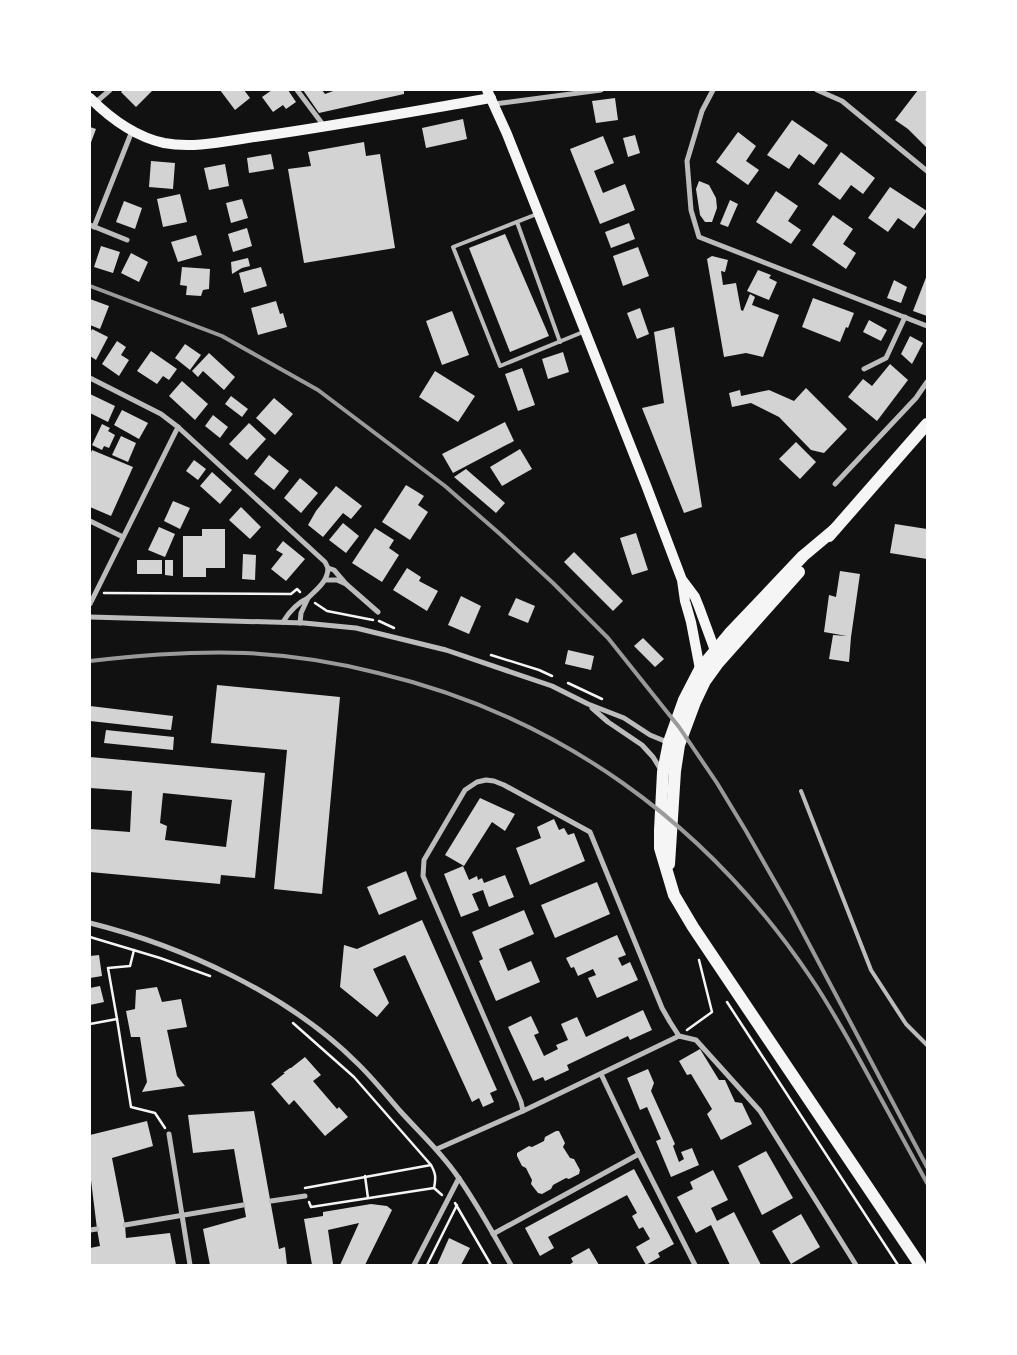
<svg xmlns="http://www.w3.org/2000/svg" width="1017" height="1355" font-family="Signika,sans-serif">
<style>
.building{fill:#d3d3d3;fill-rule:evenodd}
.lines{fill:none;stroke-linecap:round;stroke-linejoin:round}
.path{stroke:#f5f5f5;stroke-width:2.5}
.service{stroke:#bcbcbc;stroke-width:4}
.minor{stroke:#bcbcbc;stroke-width:5}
.secondary{stroke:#f5f5f5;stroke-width:10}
.primary{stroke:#f5f5f5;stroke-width:12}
.rail{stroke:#9a9a9a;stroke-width:4}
</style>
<rect width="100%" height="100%" fill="#111"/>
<g class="building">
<polygon points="123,90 153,90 136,107 121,92"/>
<polygon points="220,90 244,90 250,98 235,110"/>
<polygon points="272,90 288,90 296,102 286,109 283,105 273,112 262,97"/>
<polygon points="303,90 322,90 325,94 336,90 404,90 404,94 319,113"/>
<polygon points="918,90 927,90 927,148 908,129 895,120"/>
<polygon points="615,98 618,120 596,123 592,101"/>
<polygon points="463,119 467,139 426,148 422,128"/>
<polygon points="792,120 828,145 814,165 799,154 789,169 767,155"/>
<polygon points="90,127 96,129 90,145"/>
<polygon points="738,132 756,146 746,161 759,170 748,185 716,162"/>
<polygon points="635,135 640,153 628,157 623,138"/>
<polygon points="603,136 614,163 594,171 603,193 625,184 635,210 600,224 570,149"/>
<polygon points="364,142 366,156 380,154 395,248 304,263 288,169 311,166 308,152"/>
<polygon points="841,152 875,178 863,194 851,185 840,200 818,184"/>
<polygon points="271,154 274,169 249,173 247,158"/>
<polygon points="151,161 175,163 173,189 149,187"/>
<polygon points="225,164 229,186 209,190 204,168"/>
<polygon points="699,181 709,185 716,198 717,208 712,222 705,222 700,215 696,189"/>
<polygon points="890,187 927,211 914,229 898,218 888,232 868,218"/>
<polygon points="776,191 798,206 788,221 801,230 791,244 756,222"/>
<polygon points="180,194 187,222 163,227 157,199"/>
<polygon points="242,199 248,218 231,223 226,203"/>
<polygon points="730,200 738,204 728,227 720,224"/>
<polygon points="124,201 142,208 135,229 116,222"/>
<polygon points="833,215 853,229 843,244 856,253 846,269 812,245"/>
<polygon points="629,223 635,239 611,248 605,232"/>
<polygon points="247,228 252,246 233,252 228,234"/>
<polygon points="505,234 549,336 510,352 469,248"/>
<polygon points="196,235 202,255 178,262 171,242"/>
<polygon points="101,246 120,252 113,273 94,267"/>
<polygon points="638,247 649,276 623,286 613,256"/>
<polygon points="131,253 148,262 139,282 121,273"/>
<polygon points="712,256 728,260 725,272 721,271 723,285 736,283 741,310 743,311 750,294 755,297 752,305 779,315 763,357 746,353 724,357 707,259"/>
<polygon points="248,258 250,266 242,268 232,274 231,262"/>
<polygon points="182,267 210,269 209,289 203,290 201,296 186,295 187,286 180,285"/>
<polygon points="261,267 267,286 244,293 239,273"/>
<polygon points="758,270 771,275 769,278 777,282 769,300 747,291"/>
<polygon points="927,275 927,316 913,311"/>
<polygon points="894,280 907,287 901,303 887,298"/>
<polygon points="813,298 854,313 848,328 846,327 840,342 802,327"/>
<polygon points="90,299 109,306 100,329 90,325"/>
<polygon points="276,301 280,314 283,313 287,327 258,335 251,308"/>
<polygon points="640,308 649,334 637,339 627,313"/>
<polygon points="452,311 469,355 442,365 426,321"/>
<polygon points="869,320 887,330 881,341 863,332"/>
<polygon points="674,327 702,507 684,513 642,408 664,403 654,332"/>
<polygon points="92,329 108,337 96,360 90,356 90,333"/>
<polygon points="910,336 923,343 912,364 901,354"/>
<polygon points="117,341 126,347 121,355 129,360 119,376 102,364"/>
<polygon points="185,344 201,355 190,370 175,358"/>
<polygon points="151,351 177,369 169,380 163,376 157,384 137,371"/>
<polygon points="563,352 569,372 548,379 542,359"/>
<polygon points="209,353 235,377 224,390 203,371 198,377 192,371"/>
<polygon points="890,364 908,380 877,421 848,397 863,379 872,386"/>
<polygon points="522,368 535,405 518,411 505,374"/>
<polygon points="435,371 475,396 458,422 419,397"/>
<polygon points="182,381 208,404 195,420 169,396"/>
<polygon points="806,388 847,429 824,453 811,450 779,417 751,403 732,407 729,393 740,390 741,396 769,390 794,401"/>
<polygon points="90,394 115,406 108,422 90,413"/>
<polygon points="231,396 248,409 242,417 225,404"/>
<polygon points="274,398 293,414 275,435 256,418"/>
<polygon points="122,410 148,423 139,439 114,425"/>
<polygon points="213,415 228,427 220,438 205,426"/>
<polygon points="505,422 514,441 453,473 442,454"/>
<polygon points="249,423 266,439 247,460 229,444"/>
<polygon points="102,424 110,428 108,431 115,435 109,448 104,446 102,450 92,445"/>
<polygon points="121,436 136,443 128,462 112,455"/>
<polygon points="796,442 816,462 800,479 779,459"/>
<polygon points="520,449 532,469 502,486 490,467"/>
<polygon points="92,450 133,467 111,516 90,507 90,455"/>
<polygon points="269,455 289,471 274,490 254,474"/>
<polygon points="194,460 206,469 198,480 186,471"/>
<polygon points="466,469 505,503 496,513 454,477"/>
<polygon points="212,472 232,490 220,504 200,486"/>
<polygon points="300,478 318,493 301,513 284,498"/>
<polygon points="406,485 424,496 418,505 428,512 410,540 382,522"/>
<polygon points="336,486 362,506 351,519 343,513 323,537 308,525 316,511"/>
<polygon points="173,501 190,508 180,529 164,521"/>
<polygon points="241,507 261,527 250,539 229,520"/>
<polygon points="343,523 359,536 346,553 329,540"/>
<polygon points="895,524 927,529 927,559 890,553"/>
<polygon points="159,527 175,534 165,557 148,550"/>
<polygon points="375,528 394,540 389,548 399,555 382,582 352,563"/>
<polygon points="202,529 225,529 225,568 206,568 206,577 183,577 183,536 202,536"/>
<polygon points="636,533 648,570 632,575 620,538"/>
<polygon points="283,541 305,559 286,581 271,569 283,554 276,550"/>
<polygon points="574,552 623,601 613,611 564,562"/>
<polygon points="243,554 256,555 255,580 242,579"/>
<rect x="137" y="560" width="25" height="14"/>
<polygon points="165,560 173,560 173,576 165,575"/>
<polygon points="407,568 421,577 419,581 438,591 427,611 393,590"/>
<polygon points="840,571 860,574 851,637 849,662 829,659 833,635 847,636 824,632 829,595 836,597"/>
<polygon points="461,596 481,606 469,634 448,625"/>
<polygon points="516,598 535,606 528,623 508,615"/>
<polygon points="643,638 664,659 655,667 634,646"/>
<polygon points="568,650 594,656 591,670 565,664"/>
<polygon points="217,685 340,697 322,894 274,889 287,750 211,743"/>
<polygon points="90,706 173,716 171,730 90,721"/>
<polygon points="106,730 174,737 173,750 104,743"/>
<path d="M90,757L265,773L255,878L221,875L220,884L90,872V829L130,832L132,791L90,788ZM163,793L232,800L226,847L165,840L167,826L160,823Z"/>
<polygon points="480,798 515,814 505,831 492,822 464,866 445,855"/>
<polygon points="554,819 559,830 564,828 568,835 574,833 585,861 530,885 516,848 541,838 537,827"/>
<polygon points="463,866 469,880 477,876 478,880 482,878 484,883 505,875 514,897 489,907 483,890 472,894 479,910 461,917 444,874"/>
<polygon points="406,871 417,899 379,915 367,887"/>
<polygon points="597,882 610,914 555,938 541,905"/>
<polygon points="524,910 534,934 499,949 508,971 531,961 540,982 496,1001 479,961 483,959 472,932"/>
<polygon points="422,920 497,1090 490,1093 494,1102 483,1107 479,1098 472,1102 405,955 373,969 389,1003 377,1017 340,987 344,945 357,949"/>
<polygon points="617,935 626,955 618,958 622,966 630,962 638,980 597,998 588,978 596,975 593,969 578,976 574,967 571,968 566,958"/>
<polygon points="99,955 102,976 90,978 90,956"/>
<polygon points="100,986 104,1002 90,1005 90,988"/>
<polygon points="157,987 162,1002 181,999 187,1027 167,1030 177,1076 185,1086 142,1092 147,1082 140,1037 131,1037 126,1011 135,1009 136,990"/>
<polygon points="643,1010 652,1030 630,1040 628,1036 567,1065 569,1070 545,1081 543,1077 533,1081 508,1027 531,1016 539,1033 534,1035 544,1056 558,1049 556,1045 568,1040 561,1024 577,1017 586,1037"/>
<polygon points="700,1049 719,1080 725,1080 735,1102 742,1103 752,1124 721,1140 707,1114 712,1109 691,1074 687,1075 679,1061"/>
<polygon points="305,1057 321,1075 313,1081 337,1109 339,1107 348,1117 325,1136 294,1100 289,1105 271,1084 285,1073 283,1073 290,1068 291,1068"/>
<polygon points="648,1069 654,1083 651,1091 675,1144 673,1146 679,1162 684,1159 681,1152 692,1148 699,1165 671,1177 656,1141 661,1139 647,1107 640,1110 627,1078"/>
<polygon points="254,1111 279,1249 285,1247 287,1265 210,1265 203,1229 246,1217 234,1149 193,1153 188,1115"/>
<polygon points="147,1121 153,1146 112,1158 125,1225 126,1238 170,1233 176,1265 90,1265 90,1248 100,1246 97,1229 90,1172 90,1135"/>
<polygon points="556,1131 559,1131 565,1143 563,1147 570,1158 574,1159 580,1170 579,1174 569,1179 566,1178 553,1185 551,1189 542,1194 538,1193 531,1184 532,1180 526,1168 522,1166 517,1156 517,1153 529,1146 532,1147 544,1141 545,1137"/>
<polygon points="766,1151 793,1198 762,1215 738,1166"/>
<polygon points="634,1169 674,1244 658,1253 660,1257 646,1265 636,1247 650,1239 643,1227 639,1229 632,1216 637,1213 627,1195 548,1237 554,1248 540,1256 525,1228"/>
<polygon points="713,1170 728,1200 711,1208 717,1221 734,1212 761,1265 730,1265 711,1225 696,1233 677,1197 693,1189 690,1182"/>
<polygon points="371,1204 387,1206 392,1210 365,1265 340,1265 359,1223 328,1230 333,1264 312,1265 304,1219 323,1216 323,1212"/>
<polygon points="801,1214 820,1247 791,1264 772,1231"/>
<polygon points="449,1238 470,1248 461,1265 437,1265"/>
<polygon points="589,1248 599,1265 569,1265 573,1262 571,1258"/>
</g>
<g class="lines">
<g class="path">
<polyline points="104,593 291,594 297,589 300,592"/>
<polyline points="315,603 327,611 373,620"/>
<polyline points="379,621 394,628"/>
<polyline points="491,655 539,670 552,676"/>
<polyline points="568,683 602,699"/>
<polyline points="90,937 160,958 210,976"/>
<polyline points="727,1002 898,1265"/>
<polyline points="117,1019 108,968 130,966 134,950"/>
<path d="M293,1023L354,1077L431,1165C436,1174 436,1178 434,1188"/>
<polyline points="90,1024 117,1019 131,1107 155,1113 165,1128"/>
<polyline points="687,1030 712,1012 699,960"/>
<polyline points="365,1176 368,1198"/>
<polyline points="305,1188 431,1165"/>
<polyline points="434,1188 442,1195"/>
<polyline points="309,1202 311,1207 434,1188"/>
<polyline points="455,1203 491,1265"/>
<polyline points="427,1265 457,1205"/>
</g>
<g class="service">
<polyline points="537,214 453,247 500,366 583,332"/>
<polyline points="517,222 560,342"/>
<polyline points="801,791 871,970 906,1024 927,1045"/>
</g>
<g class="minor">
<polyline points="297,90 324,126"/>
<polyline points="713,90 702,111 687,161 691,210 699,237 927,326"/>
<polyline points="817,90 842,101 927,171"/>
<polyline points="95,103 110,90"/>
<polyline points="494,104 601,90"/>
<polyline points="90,225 127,240"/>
<polyline points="94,227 132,131"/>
<polyline points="864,369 886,358 905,317"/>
<polyline points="90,378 161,414 178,427 325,562 328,568 334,570 346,584 378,612"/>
<polyline points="835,484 916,398 927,382"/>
<polyline points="90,521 123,537"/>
<polyline points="326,580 337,580 346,584"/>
<path d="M308,598C317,589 328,581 328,568"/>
<polyline points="90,604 178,427"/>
<polyline points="90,617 304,623 356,628 446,650 552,686 588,704 624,718 650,735 667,742"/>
<path d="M283,622C289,612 297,603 308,598L301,613L300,623"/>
<polyline points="592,708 608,722 642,745 653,757 661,770"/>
<path d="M90,923C182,946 288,994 356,1062C372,1077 386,1095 401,1112C421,1134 442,1153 458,1177C478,1205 494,1236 511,1265"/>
<polyline points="601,1074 639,1154 695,1265"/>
<polyline points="523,1111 521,1102 423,876 424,860 465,790 477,782 486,780 494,781 504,785 590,832 662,1008 670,1022 679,1036 696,1040 760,1111 856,1265"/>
<polyline points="169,1134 190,1265"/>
<polyline points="437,1149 523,1111 679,1036"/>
<polyline points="271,1201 305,1196"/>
<polyline points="125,1225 243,1205"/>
<polyline points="90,1230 97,1229"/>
<polyline points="493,1234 639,1154"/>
<polyline points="414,1265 459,1178"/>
</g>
<g class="secondary">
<polyline points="487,90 507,134 646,485 682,580 685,601 691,622 700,669"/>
<path d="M90,98C110,118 136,137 164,143C196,149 230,140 262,136C339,125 415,111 491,98"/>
<polyline points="683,581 695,597 699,607 717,656"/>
</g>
<g class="primary">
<polyline points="834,530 803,556 729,634 700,669 684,700 669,742 663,772 660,830 660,848 674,895 693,927 920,1265"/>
<polyline points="829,536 927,424"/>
<polyline points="669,864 675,771 679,745 695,702 705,681 718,663 799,572"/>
</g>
<g class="rail">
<polyline points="90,286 222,336 318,390 445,486 500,534 553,583 608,638 679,727 717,783 746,831 791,910 927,1167"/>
<path d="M90,661C142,655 193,651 245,653C290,655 335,662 378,673C559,716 707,823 811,978C832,1009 850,1042 868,1075C888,1111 907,1147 927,1183"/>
</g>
</g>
<rect width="1017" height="1355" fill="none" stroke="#ffffff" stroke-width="182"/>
</svg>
